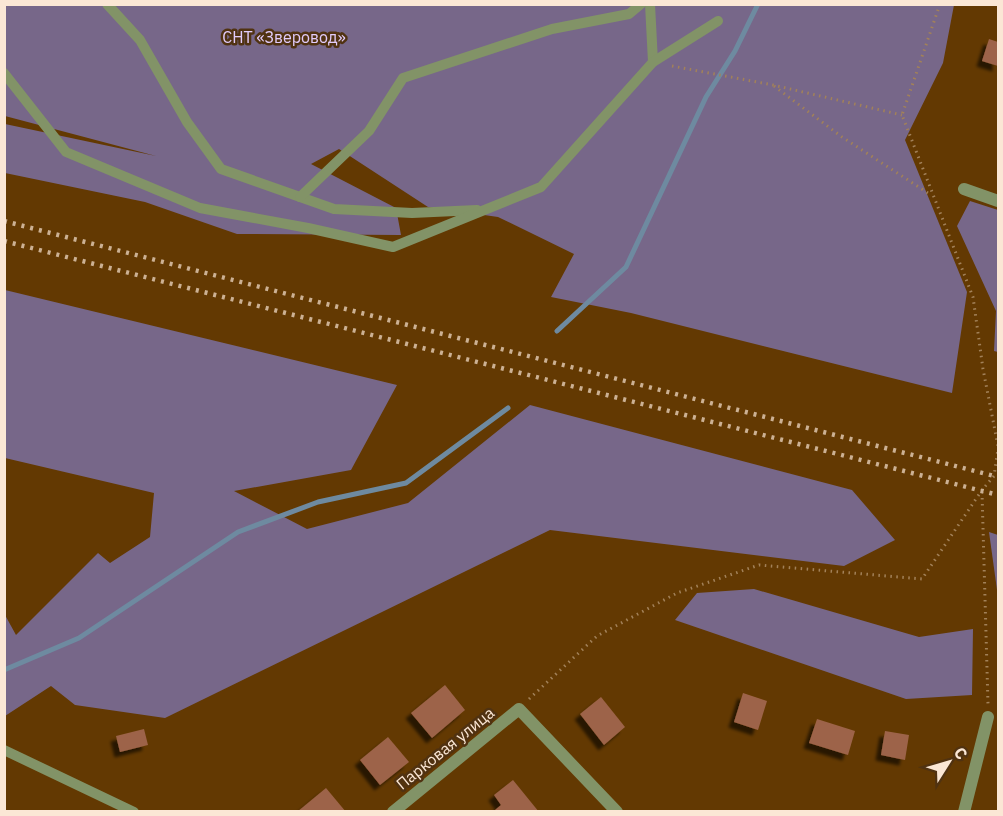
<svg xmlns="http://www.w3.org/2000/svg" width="1003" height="816" font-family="'IBM Plex Sans',sans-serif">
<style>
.green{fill:#776789}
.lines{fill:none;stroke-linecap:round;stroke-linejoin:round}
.stream{stroke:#6e8aa0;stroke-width:5}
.building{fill:#9d6449;filter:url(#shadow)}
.path{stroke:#a28159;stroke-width:3;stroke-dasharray:1.5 4.5;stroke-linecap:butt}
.lane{stroke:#829367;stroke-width:10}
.street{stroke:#829367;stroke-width:12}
.rail{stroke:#ccb194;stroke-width:4.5;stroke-dasharray:3 6;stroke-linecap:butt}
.labels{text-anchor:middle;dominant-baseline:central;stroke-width:5;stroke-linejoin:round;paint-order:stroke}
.park-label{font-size:16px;fill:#e2ccfc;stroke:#503211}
.street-label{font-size:16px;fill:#fbe7d5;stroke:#503211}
</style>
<defs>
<filter id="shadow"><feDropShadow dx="-5.5" dy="5.5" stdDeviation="1.5" flood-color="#0009"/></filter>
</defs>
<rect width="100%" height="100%" fill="#633902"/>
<g class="green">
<polygon points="5,5 954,5 943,63 905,140 967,292 952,393 631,313 551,297 574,254 498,217 428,207 339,149 311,164 396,208 401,235 237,234 145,202 5,173 5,124 156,156 5,116"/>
<polygon points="970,201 998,210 998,352 994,351 996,311 957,226"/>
<polygon points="5,290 397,385 351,470 234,491 307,529 408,503 530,405 852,490 895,540 844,566 550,530 165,718 75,705 51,686 5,716 5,615 16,635 98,553 110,563 150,537 154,493 5,458"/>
<polygon points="989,532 998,535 998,597"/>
<polygon points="754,589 919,637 973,629 972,695 906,699 675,620 697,593"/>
</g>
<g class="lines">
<g class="stream">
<polyline points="557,331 626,267 706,97 735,51 758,4"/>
<polyline points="4,670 79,638 238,532 318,502 406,483 508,408"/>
</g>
</g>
<g class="building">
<polygon points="989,39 998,42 998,66 982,61"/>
<polygon points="445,685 465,710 432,738 411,713"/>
<polygon points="743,693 767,701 758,730 734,722"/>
<polygon points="601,697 625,727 604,745 580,714"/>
<polygon points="817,719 855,731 848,755 809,743"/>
<polygon points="144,729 148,745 120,752 116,736"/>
<polygon points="885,731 909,735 905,760 881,755"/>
<polygon points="388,737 409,762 380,785 360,760"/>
<polygon points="513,780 539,812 495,810 501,805 494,795"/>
<polygon points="326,788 346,812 297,812"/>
</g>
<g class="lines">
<g class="path">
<polyline points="940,4 902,115 973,297 983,369 998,446"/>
<polyline points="672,66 773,85 902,115"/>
<polyline points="774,86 842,137 931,195"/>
<polyline points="982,492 988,704"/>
<polyline points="529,699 597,636 677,593 759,565 922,579 982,490 994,476 998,449"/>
</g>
<g class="lane">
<polyline points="107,4 140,40 187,122 221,169 334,209 412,213 477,210"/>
<polyline points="650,4 653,62"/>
<polyline points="4,73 66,152 200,208 308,228 393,247 541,187 653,62 718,21"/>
<polyline points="300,197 369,131 403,78 552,29 629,14 641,4"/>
<polyline points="4,750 134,812"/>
</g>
<g class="street">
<polyline points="964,189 998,201"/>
<polyline points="393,812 519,709 617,812"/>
<polyline points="964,812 988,717"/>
</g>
<g class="rail">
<polyline points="4,221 998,477"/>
<polyline points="4,241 998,495"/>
</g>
</g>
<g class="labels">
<g class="park-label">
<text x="284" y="37">СНТ «Зверовод»</text>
</g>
<g class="street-label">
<text transform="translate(445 748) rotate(-39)">Парковая улица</text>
</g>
</g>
<rect width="1003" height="816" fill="none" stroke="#fbe7d5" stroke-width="12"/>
<g transform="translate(949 762) rotate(53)" stroke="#503211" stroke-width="4.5" paint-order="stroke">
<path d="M0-4.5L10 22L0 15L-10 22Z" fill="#fbe7d5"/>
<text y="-9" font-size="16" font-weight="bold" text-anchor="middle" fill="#fbe7d5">С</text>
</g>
</svg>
